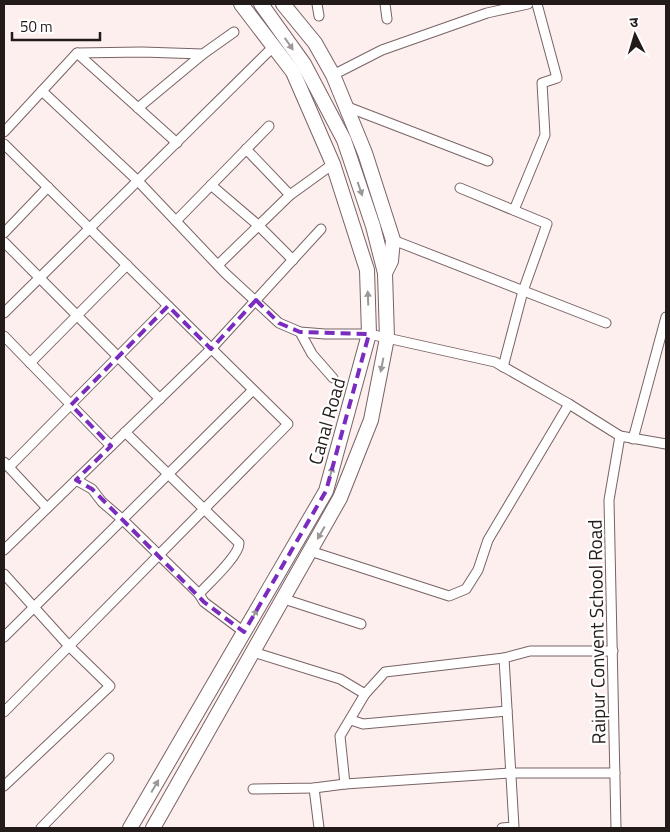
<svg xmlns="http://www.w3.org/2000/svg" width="670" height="832" font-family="'Titillium Web','Noto Sans Devanagari',sans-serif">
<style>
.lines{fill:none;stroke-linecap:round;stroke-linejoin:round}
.street-casing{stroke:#796364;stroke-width:11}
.secondary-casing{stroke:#796364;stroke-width:16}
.street{stroke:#fff;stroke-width:9}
.secondary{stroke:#fff;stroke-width:14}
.oneway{fill:#9c9898}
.marked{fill:none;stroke:#7b2cbf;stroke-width:4;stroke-dasharray:10 6;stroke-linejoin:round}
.labels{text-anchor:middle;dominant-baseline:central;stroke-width:4.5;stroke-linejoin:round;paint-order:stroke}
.street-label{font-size:19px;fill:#231a1a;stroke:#fff}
</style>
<rect width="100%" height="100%" fill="#feefef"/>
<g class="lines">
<defs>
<g id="street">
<polyline points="317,4 319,16"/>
<polyline points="385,4 387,19"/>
<polyline points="77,53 177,143"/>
<polyline points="333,75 382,50 487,13 528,4"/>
<polyline points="42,91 138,181 225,273 279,323 300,332 325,334 369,334 495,362 569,404 620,436 666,444"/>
<polyline points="345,106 488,161"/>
<polyline points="138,108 203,54"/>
<polyline points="4,132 77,53 142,52 203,54 234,32"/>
<polyline points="4,144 288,424 4,712"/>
<polyline points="246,149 290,195"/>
<polyline points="211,185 258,225 293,260"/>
<polyline points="460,188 547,224 523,291 503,367"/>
<polyline points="514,210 545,135 542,83 557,78 537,4"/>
<polyline points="176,221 269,126"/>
<polyline points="4,233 48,187"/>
<polyline points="393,240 606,323"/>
<polyline points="4,242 160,399"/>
<polyline points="218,265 290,195 333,164"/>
<polyline points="4,313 274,46"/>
<polyline points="300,332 312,354 333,378"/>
<polyline points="4,336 111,446"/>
<polyline points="30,363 127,265"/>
<path d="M125,432L239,543C240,555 208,584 199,594"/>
<polyline points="633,439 666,317"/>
<polyline points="4,462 47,508"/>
<polyline points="9,467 168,306"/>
<polyline points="76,480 92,489 102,502 123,520 199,594 204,602 244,632"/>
<polyline points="4,550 211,349 321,229"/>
<polyline points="310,551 449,596 466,589 478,570 488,540 569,404"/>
<polyline points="4,574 69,646 110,686 4,786"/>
<polyline points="284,599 361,624"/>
<polyline points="4,637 253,390"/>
<polyline points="253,652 340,679 365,694"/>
<polyline points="351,720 363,724 507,711"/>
<polyline points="345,784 340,736 365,694 385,672 504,658 530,651 613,651"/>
<polyline points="314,788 319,828"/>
<polyline points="253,789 314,788 345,784 510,773 615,773"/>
<polyline points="41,828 109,758"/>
<polyline points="502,828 514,827 504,658"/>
<polyline points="616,828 609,500 620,436"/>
</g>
<g id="secondary">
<polyline points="283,4 315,43 333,75 365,153 393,240 391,261 385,273"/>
<polyline points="130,828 326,491 369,334 367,270 333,164 293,72 241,4"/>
<polyline points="153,828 340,498 371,420 387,338 385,273 373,226 344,140 304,64 261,4"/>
</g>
</defs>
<use href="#street" class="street-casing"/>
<use href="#secondary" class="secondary-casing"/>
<use href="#street" class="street"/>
<use href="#secondary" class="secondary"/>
</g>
<defs><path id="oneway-solid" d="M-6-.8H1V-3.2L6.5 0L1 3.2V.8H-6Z" transform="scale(1.25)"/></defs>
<g class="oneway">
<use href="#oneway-solid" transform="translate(289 44) rotate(55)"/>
<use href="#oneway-solid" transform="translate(360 189) rotate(71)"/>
<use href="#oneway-solid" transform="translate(368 298) rotate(-92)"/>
<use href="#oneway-solid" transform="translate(382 365) rotate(101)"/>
<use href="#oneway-solid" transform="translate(331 473) rotate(-74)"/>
<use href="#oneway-solid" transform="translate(321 533) rotate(120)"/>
<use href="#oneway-solid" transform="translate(254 615) rotate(-60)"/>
<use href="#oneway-solid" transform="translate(155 786) rotate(-60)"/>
</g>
<path class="marked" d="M256,300L279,323L300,332L369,334L326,491L244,632L204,602L92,489L76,480L111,446L71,405L168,306L211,349Z"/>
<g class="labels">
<g class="street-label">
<text transform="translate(326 421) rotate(-74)">Canal Road</text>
<text transform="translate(596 632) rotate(-91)">Raipur Convent School Road</text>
</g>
</g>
<rect width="670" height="832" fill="none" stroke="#231a1a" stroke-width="10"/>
<g transform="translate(635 35) rotate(355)" stroke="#ffffff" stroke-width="4" paint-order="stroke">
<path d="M0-4L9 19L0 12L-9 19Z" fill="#231a1a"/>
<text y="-8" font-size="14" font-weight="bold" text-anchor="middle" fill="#231a1a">उ</text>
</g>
<path d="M12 32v8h88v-8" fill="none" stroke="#231a1a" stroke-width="2.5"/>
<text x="20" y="32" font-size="15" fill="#231a1a" stroke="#ffffff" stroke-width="4" paint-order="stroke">50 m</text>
</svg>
